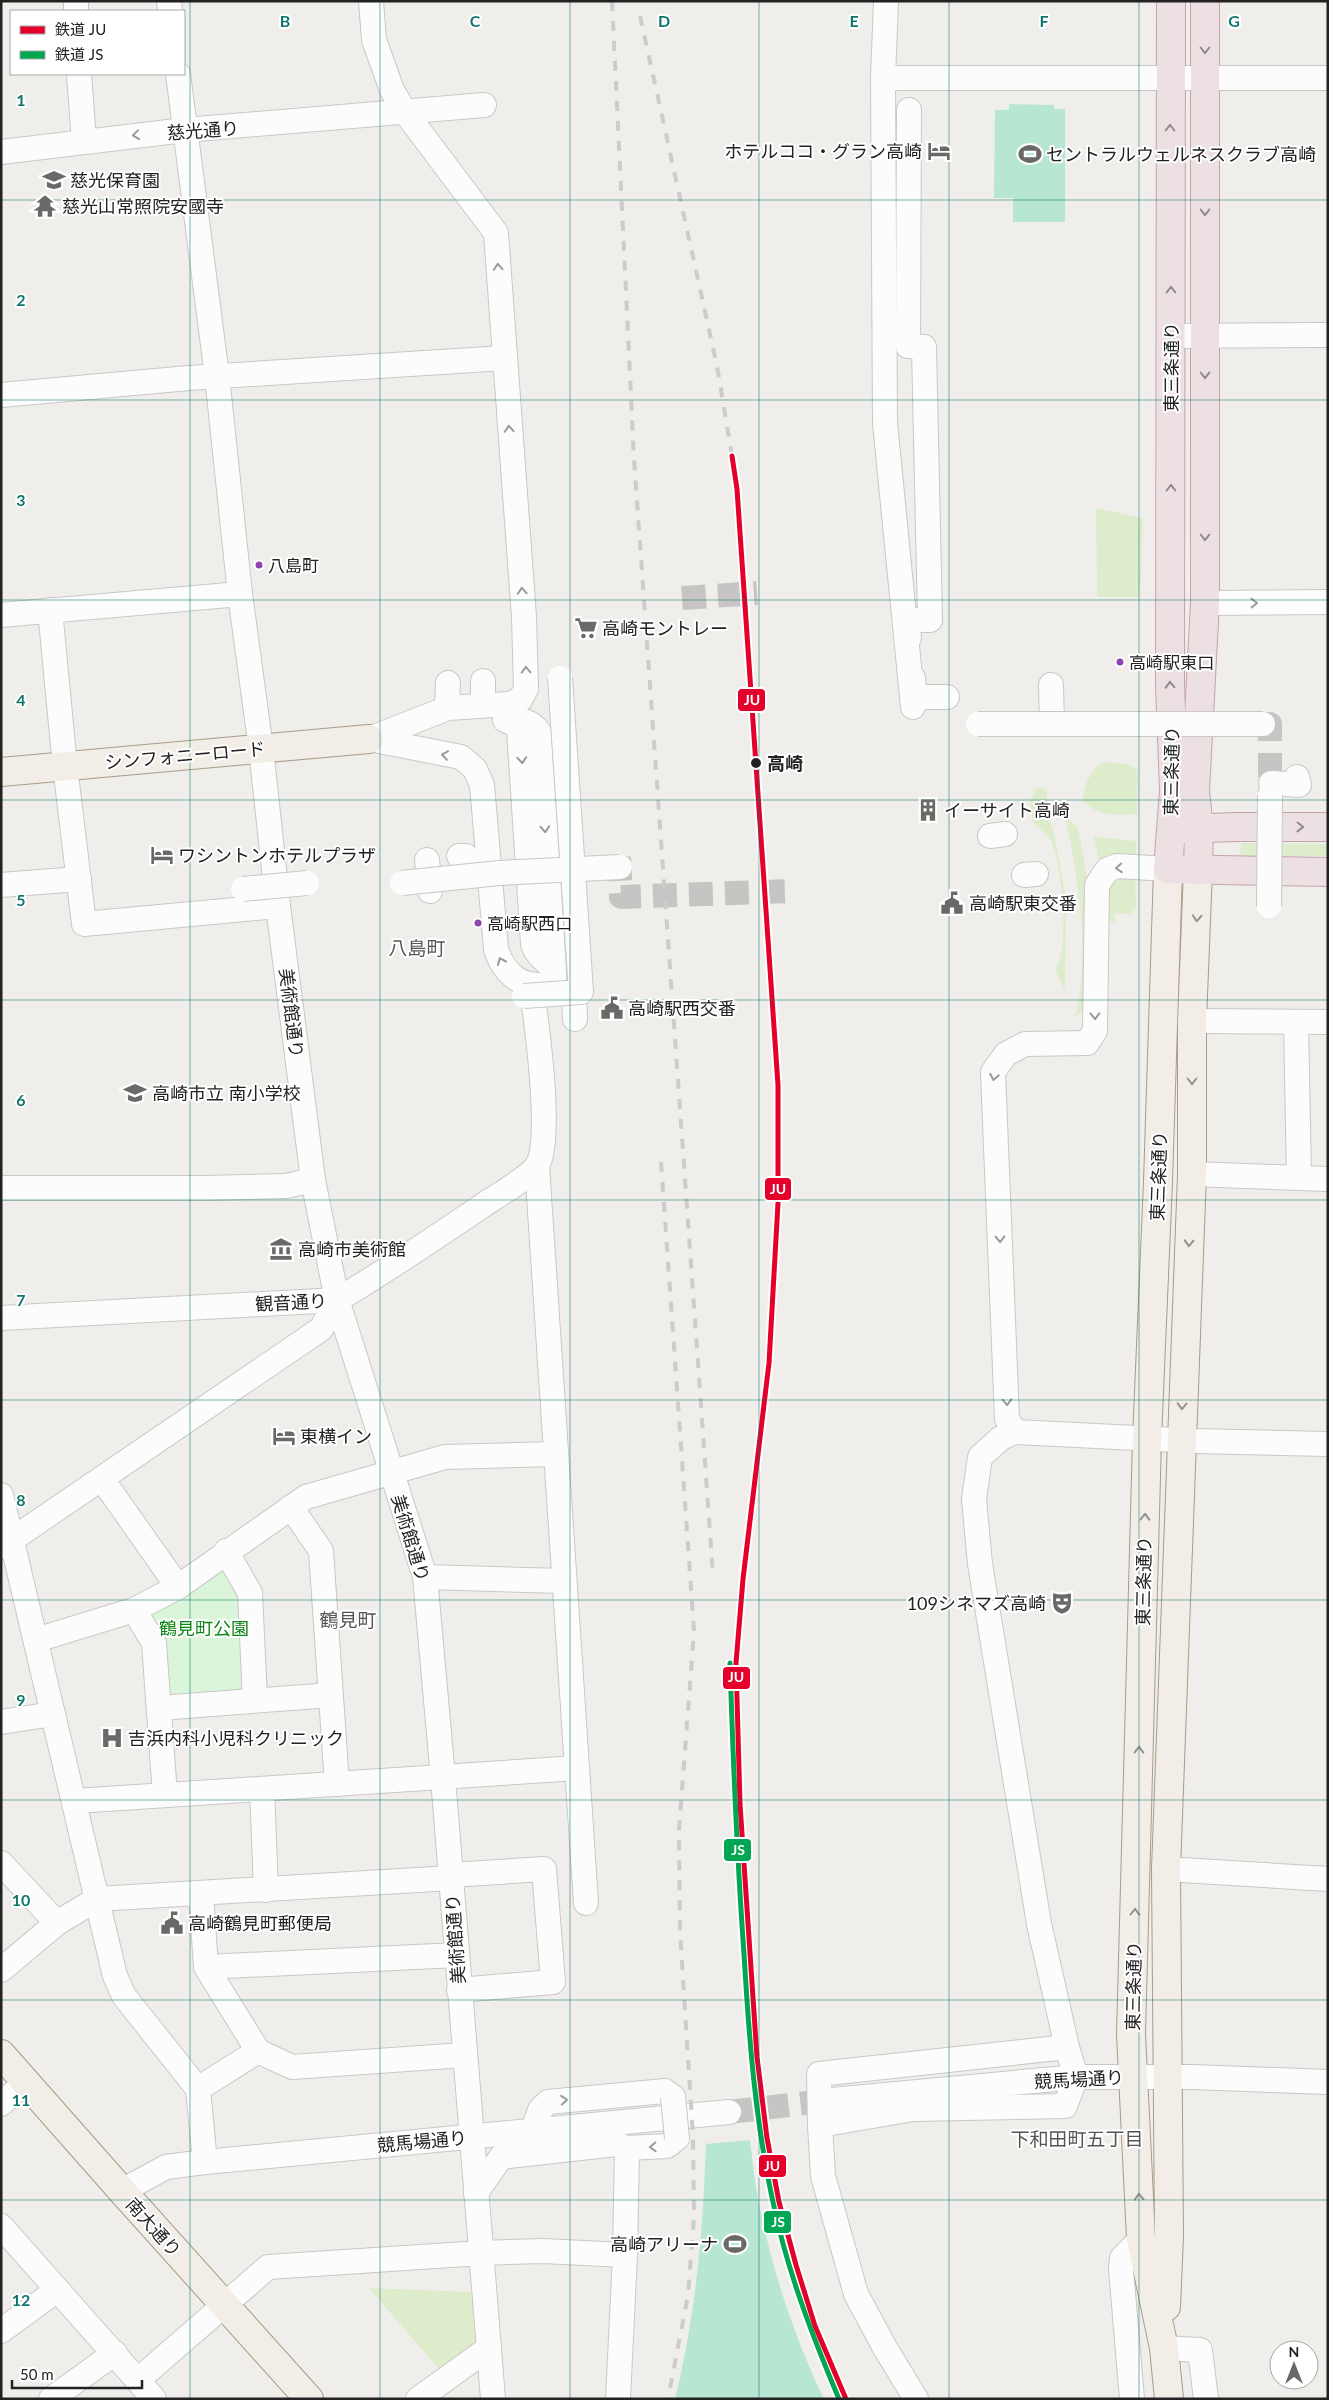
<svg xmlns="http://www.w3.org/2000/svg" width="1329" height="2400" font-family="Lato,'Noto Sans JP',sans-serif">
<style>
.grass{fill:#ddeccb}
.park{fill:#daf5da}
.pitch{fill:#b7e6d2}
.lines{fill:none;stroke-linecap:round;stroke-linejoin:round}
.minor-tunnel{stroke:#c7c5c3;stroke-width:24;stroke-dasharray:24 12;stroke-linecap:butt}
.minor-casing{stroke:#c9c8c7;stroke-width:26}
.major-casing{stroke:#a79c86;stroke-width:30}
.highway-casing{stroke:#c5a2ac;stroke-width:30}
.minor{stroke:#fdfcfc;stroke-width:24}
.major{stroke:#f3ede7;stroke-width:28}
.highway{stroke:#ece0e2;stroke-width:28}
.rail{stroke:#ccc;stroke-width:4;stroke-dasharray:10 10;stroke-linecap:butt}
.minor-bridge-casing{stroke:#c9c8c7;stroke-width:26;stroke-linecap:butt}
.minor-bridge{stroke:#fdfcfc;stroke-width:24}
.rail-1-casing{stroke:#fff;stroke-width:9}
.rail-2-casing{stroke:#fff;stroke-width:9}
.rail-1{stroke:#e4002b;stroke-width:5}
.rail-2{stroke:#00a651;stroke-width:5}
.oneway{stroke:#918a8c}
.oneway2{stroke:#9a9a9a}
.oneway3{stroke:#95928e}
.grid{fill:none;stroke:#0f766e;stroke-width:1;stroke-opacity:0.55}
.bus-dot{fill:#8e44ad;stroke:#fff;stroke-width:2}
.stop-dot{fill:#222;stroke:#fff;stroke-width:2}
.labels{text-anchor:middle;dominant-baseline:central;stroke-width:4;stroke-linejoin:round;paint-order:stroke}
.bus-label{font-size:17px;fill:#222;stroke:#fff;text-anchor:start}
.street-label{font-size:18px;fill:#222;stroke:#fff}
.poi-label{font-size:18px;fill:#222;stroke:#fff;text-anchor:start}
.stop-label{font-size:18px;font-weight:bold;fill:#222;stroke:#fff;text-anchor:start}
.park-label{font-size:18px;fill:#0c8416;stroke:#fff}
.neighbourhood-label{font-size:19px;fill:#555;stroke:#fff}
.grid-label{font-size:16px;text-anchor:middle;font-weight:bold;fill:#0f766e;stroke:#fff;stroke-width:4;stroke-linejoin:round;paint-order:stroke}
.line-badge{stroke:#fff;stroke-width:2}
.badge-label{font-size:14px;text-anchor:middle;font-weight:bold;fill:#fff}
</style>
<rect width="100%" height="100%" fill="#f0eeeb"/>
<g class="grass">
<polygon points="1096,508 1143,518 1140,597 1097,597"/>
<path d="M1104,762L1128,764L1138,770L1137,814C1116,815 1099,817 1083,801C1082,788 1092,767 1104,762Z"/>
<path d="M1037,788H1043L1047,790V810L1055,839L1066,899L1065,990L1055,970C1071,948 1062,865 1051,841C1047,833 1036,828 1033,821C1029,810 1029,796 1037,788Z"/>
<path d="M1065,816L1078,828L1088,882L1084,1010L1076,1016C1090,950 1079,881 1065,816Z"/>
<polygon points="1094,837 1136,841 1136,857 1100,866"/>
<polygon points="1241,843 1328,844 1328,856 1240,856"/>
<path d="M1135,875L1136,908L1129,914L1115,913V924L1109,920C1108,891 1102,880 1135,875Z"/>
<polygon points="369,2288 471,2292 477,2342 439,2369"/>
</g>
<polygon class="park" points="218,1567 227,1569 246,1597 245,1694 174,1699 167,1693 153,1624 153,1611"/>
<g class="pitch">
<polygon points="1009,104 1054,105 1054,109 1065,109 1065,222 1013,222 1013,198 994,198 995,110 1009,110"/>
<path d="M750,2140C753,2163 755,2186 760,2208C773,2273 795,2339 824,2399H675C696,2315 703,2230 706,2144Z"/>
</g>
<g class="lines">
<g class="minor-tunnel">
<polyline points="682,598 757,593"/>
<polyline points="1263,724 1270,724 1270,795"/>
<polyline points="619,857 621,897 790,891"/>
<polyline points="729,2112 832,2100"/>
</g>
<defs>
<g id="minor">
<polyline points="76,1 76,11"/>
<polyline points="169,1 170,11"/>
<polyline points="886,1 883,78 885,423 913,707"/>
<polyline points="79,74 84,141"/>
<polyline points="178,74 217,376 240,594 261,749 278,906 313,1180 337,1300 425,1577 443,1778 493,2399"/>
<polyline points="883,78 1328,78"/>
<polyline points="1,152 185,130 484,105"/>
<polyline points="1171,336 1328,335"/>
<polyline points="1,395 189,378 504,358"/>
<polyline points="1205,603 1328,602"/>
<polyline points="50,610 65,766 84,924 278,906"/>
<polyline points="1,615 240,594"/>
<polyline points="909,638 907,620 930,620 924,347 908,346 909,110"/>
<polyline points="913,678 915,697 947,697"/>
<polyline points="483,681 483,700"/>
<polyline points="1051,685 1052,724"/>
<polyline points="447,703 448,683"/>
<path d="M507,720C522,720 530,720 539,732L554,969"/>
<polyline points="369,739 448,708 509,704 520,700 526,689 524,617 496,233 405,112 392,90 374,40 371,1"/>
<path d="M369,739L461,757L475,769L482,785L496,949C504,975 524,991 553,983C560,963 538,963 533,944L519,729L512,723L505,720"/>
<polyline points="1271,783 1299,785 1297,777"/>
<polyline points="990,836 1005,834"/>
<polyline points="459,856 466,856 467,876"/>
<polyline points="427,860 430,891"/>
<polyline points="1024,875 1036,874"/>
<polyline points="1,885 79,879"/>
<polyline points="574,991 575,1019"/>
<polyline points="1192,1021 1328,1022"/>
<polyline points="1296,1022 1299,1178"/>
<polyline points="537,1166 586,1903"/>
<polyline points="1192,1174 1328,1179"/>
<polyline points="1,1188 208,1188 286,1186 313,1180"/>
<path d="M1,1318L337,1300C388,1270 436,1237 485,1204C497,1196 529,1177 537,1166C553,1140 536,1018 531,984"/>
<polyline points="1015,1432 1007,1419 993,1072 1006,1054 1025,1044 1087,1043 1095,1031 1097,885 1107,870 1117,866 1168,869"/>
<polyline points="102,1479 178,1587"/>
<polyline points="1,1495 115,1976 124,1996 198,2089 205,2162"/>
<polyline points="291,1507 321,1551 337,1784"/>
<polyline points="1,1547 321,1329 337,1300"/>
<polyline points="226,1551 250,1593 255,1700"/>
<polyline points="425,1577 564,1581"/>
<polyline points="134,1610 154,1643 165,1795"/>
<polyline points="36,1640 134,1610 178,1587 306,1497 445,1457 556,1454"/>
<polyline points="159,1708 331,1695"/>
<polyline points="1,1722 53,1714"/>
<polyline points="262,1789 266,1890"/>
<polyline points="75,1801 577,1768"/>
<polyline points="1,1863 57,1923"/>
<polyline points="1166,1869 1328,1879"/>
<polyline points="451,1875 544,1869 553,1982 459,1990"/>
<polyline points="201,1894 206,1967 258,2051 292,2067 464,2055"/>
<polyline points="206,1967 457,1955"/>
<polyline points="1,1970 57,1923 97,1899 451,1878"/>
<polyline points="1067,2047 1039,1924 980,1564 974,1499 980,1457 1001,1438 1015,1432 1196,1441 1328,1444"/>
<polygon points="1067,2047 1076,2077 1065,2106 913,2109 820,2125 819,2074"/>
<polyline points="198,2089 258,2051"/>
<polyline points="832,2100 1076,2077 1192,2077 1328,2082"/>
<polyline points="1,2104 26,2082"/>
<polyline points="820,2125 823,2176 856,2294 885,2348 916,2399"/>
<polyline points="533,2130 540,2110 548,2102 665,2091 673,2097"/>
<polyline points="122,2191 166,2167 205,2162 729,2112"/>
<polyline points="476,2193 501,2157 616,2144 627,2148 667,2146 677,2138"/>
<polyline points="1,2226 154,2399"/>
<polyline points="1,2331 57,2290"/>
<polyline points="1164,2348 1200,2350 1206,2399"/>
<polyline points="138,2380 268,2267 481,2253 542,2251 625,2255"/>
<polyline points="51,2399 115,2353"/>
<polyline points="418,2399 489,2348"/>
<polyline points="618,2399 625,2255 627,2148"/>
<polyline points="1132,2399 1121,2269 1122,2258 1141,2239"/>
</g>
<g id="major">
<polyline points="1,772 369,739"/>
<polyline points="1168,869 1158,1182 1147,1439 1131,2034 1141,2239 1164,2348 1169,2399"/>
<polyline points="1,2054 122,2191 309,2399"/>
<polyline points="1166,2307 1169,2236 1166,1869 1192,1174 1192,1021 1198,870"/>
</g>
<g id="highway">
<polyline points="1171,1 1170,684 1174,791 1168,869 1328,872"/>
<polyline points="1182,829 1235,827 1328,827"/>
<polyline points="1198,870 1199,829 1195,791 1205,603 1205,1"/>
</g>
</defs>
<use href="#minor" class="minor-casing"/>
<use href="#major" class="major-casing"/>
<use href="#highway" class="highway-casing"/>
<use href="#minor" class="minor"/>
<use href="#major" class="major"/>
<use href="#highway" class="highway"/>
<g class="rail">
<polyline points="612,1 634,459 713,1575"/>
<polyline points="640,16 717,366 732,456"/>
<polyline points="661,1162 694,1631 679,1830 680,1932 693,2136 694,2217 688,2295 668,2399"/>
</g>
<defs>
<g id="minor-bridge">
<polyline points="978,724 1263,724"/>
<polyline points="402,883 499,873 620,867"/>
<polyline points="243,889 307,883"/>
<polyline points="1269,906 1270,795"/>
<polyline points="524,996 581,992 560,678"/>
<polyline points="673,2097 677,2138"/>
</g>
</defs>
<use href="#minor-bridge" class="minor-bridge-casing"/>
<use href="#minor-bridge" class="minor-bridge"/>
<defs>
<polyline id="rail-1" points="732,456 737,489 778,1085 778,1203 769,1363 743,1579 736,1663 740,1804 757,2057 767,2138 779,2202 796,2265 815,2326 846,2399"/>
<path id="rail-2" d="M730,1663C733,1760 737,1857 744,1954C749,2037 755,2120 773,2202C787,2270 812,2335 839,2399"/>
</defs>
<use href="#rail-1" class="rail-1-casing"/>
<use href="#rail-2" class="rail-2-casing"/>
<use href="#rail-1" class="rail-1"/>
<use href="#rail-2" class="rail-2"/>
</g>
<defs><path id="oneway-chevron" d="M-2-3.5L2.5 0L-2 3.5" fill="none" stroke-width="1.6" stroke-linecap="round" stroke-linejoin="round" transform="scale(1.25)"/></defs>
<g class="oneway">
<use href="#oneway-chevron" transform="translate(1205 50) rotate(90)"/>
<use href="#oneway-chevron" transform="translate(1170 128) rotate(-90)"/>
<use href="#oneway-chevron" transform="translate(1205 212) rotate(90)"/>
<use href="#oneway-chevron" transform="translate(1171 290) rotate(-90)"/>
<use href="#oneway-chevron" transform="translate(1205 375) rotate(90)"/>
<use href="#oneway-chevron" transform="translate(1171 488) rotate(-90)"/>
<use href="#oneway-chevron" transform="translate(1205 537) rotate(90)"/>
<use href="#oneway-chevron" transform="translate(1170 685) rotate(-92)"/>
<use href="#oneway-chevron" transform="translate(1300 827) rotate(1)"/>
</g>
<g class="oneway2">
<use href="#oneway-chevron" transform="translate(136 135) rotate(173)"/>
<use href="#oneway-chevron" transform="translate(498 267) rotate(-94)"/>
<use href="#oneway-chevron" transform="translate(509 429) rotate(-94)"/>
<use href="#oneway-chevron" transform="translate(522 591) rotate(-94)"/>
<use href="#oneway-chevron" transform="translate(1254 603) rotate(-1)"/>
<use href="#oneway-chevron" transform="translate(526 670) rotate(-92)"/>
<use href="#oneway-chevron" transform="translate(445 755) rotate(-172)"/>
<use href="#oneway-chevron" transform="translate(522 760) rotate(86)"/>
<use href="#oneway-chevron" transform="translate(545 829) rotate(87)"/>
<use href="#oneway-chevron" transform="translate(1119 868) rotate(176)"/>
<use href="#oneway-chevron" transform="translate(501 961) rotate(-114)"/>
<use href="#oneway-chevron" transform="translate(1095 1016) rotate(89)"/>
<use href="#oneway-chevron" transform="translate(994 1077) rotate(100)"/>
<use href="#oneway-chevron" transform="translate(1000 1239) rotate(88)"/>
<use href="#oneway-chevron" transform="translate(1007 1402) rotate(88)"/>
<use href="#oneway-chevron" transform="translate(564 2100) rotate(-5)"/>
<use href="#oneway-chevron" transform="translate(653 2147) rotate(177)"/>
</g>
<g class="oneway3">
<use href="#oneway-chevron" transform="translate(1197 918) rotate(93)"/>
<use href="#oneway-chevron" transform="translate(1192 1081) rotate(90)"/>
<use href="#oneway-chevron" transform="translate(1189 1243) rotate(92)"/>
<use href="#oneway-chevron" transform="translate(1182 1406) rotate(92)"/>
<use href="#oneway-chevron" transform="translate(1145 1517) rotate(-89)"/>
<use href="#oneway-chevron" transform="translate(1139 1750) rotate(-89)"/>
<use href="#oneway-chevron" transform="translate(1135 1912) rotate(-89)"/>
<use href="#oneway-chevron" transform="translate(1139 2197) rotate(-93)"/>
</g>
<path class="grid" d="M190,1V2399M380,1V2399M570,1V2399M759,1V2399M949,1V2399M1139,1V2399M1,200H1328M1,400H1328M1,600H1328M1,800H1328M1,1000H1328M1,1200H1328M1,1400H1328M1,1600H1328M1,1800H1328M1,2000H1328M1,2200H1328"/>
<defs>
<symbol id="hotel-bare" viewBox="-9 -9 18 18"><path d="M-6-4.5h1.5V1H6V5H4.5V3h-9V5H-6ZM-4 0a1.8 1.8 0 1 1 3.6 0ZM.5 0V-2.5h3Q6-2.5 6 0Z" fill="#6a6968" stroke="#fff" stroke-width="2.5" paint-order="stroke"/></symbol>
<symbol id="stadium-bare" viewBox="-9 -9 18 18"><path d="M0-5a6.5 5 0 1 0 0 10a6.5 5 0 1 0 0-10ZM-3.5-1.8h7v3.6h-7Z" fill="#6a6968" stroke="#fff" stroke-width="2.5" paint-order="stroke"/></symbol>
<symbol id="school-bare" viewBox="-9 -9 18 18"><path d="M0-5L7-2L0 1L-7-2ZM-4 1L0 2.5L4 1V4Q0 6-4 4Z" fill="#6a6968" stroke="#fff" stroke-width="2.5" paint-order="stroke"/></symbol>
<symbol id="temple-bare" viewBox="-9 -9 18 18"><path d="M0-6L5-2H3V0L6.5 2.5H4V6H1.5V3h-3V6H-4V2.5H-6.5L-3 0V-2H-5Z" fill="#6a6968" stroke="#fff" stroke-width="2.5" paint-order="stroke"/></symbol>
<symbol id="supermarket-bare" viewBox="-9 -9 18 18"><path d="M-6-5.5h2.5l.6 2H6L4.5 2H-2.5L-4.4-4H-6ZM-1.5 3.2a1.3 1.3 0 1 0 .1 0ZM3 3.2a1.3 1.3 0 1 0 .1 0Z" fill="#6a6968" stroke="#fff" stroke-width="2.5" paint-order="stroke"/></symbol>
<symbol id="building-bare" viewBox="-9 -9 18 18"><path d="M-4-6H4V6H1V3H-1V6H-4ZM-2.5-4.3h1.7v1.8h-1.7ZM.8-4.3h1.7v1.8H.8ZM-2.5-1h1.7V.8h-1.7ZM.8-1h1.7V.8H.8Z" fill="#6a6968" stroke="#fff" stroke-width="2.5" paint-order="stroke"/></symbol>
<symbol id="civic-bare" viewBox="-9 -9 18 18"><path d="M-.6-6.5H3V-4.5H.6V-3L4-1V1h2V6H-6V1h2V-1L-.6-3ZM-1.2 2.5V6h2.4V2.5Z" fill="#6a6968" stroke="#fff" stroke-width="2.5" paint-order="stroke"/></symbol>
<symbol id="museum-bare" viewBox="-9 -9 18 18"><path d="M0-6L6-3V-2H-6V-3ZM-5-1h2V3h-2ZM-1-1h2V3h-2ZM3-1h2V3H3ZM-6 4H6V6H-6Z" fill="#6a6968" stroke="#fff" stroke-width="2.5" paint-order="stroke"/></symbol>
<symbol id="theatre-bare" viewBox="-9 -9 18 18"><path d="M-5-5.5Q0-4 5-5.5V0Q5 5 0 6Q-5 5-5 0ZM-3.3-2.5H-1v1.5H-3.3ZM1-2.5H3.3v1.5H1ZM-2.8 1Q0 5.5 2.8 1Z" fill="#6a6968" stroke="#fff" stroke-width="2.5" paint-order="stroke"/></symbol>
<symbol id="hospital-bare" viewBox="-9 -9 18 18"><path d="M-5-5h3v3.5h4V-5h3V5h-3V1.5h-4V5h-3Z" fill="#6a6968" stroke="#fff" stroke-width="2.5" paint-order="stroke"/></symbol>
</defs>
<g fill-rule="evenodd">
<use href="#hotel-bare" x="923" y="135" width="32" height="32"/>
<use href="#stadium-bare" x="1014" y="138" width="32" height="32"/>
<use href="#school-bare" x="38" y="164" width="32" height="32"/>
<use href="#temple-bare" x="29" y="190" width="32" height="32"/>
<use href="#supermarket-bare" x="570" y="612" width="32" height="32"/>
<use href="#building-bare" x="912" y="794" width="32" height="32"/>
<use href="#hotel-bare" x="146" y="839" width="32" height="32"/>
<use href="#civic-bare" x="936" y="887" width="32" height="32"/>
<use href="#civic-bare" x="596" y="992" width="32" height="32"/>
<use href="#school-bare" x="119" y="1077" width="32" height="32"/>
<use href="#museum-bare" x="265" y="1233" width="32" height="32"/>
<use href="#hotel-bare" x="268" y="1420" width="32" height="32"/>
<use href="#theatre-bare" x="1046" y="1587" width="32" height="32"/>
<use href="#hospital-bare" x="96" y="1722" width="32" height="32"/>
<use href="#civic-bare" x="156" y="1907" width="32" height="32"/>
<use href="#stadium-bare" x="719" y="2228" width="32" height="32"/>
</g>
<g class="bus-dot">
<circle cx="259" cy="565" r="4.5"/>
<circle cx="1120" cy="662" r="4.5"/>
<circle cx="478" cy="923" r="4.5"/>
</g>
<circle class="stop-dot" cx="756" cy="763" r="6"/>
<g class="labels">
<g class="bus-label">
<text x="268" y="565">八島町</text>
<text x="1129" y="662">高崎駅東口</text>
<text x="487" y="923">高崎駅西口</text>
</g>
<g class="street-label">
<text transform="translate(203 130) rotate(-4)">慈光通り</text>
<text transform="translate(1171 367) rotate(-90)">東三条通り</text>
<text transform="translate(185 755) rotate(-5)">シンフォニーロード</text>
<text transform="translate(1171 771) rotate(-89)">東三条通り</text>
<text transform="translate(292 1013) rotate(83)">美術館通り</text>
<text transform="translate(1158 1176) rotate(-88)">東三条通り</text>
<text transform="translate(291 1302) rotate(-3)">観音通り</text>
<text transform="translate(411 1538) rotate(73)">美術館通り</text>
<text transform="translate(1143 1581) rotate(-89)">東三条通り</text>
<text transform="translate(455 1939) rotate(-94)">美術館通り</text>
<text transform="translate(1133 1986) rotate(-89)">東三条通り</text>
<text transform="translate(1079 2079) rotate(-3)">競馬場通り</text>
<text transform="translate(422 2141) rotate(-5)">競馬場通り</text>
<text transform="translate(154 2227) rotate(48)">南大通り</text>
</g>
<g class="poi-label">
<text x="922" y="151" text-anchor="end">ホテルココ・グラン高崎</text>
<text x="1046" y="154">セントラルウェルネスクラブ高崎</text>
<text x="70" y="180">慈光保育園</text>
<text x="62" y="206">慈光山常照院安國寺</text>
<text x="602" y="628">高崎モントレー</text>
<text x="944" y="810">イーサイト高崎</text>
<text x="178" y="855">ワシントンホテルプラザ</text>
<text x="969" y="903">高崎駅東交番</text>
<text x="628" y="1008">高崎駅西交番</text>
<text x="152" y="1093">高崎市立 南小学校</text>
<text x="298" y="1249">高崎市美術館</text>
<text x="300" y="1436">東横イン</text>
<text x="1046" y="1603" text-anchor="end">109シネマズ高崎</text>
<text x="128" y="1738">吉浜内科小児科クリニック</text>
<text x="188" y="1923">高崎鶴見町郵便局</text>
<text x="718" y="2244" text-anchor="end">高崎アリーナ</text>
</g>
<g class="stop-label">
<text x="767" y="763">高崎</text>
</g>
<g class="park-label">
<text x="204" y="1628">鶴見町公園</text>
</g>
<g class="neighbourhood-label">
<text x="417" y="947">八島町</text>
<text x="348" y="1619">鶴見町</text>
<text x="1077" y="2138">下和田町五丁目</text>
</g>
</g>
<g class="grid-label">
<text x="285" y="27">B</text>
<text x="475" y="27">C</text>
<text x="664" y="27">D</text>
<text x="854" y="27">E</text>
<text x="1044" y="27">F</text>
<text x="1234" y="27">G</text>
<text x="21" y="106">1</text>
<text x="21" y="306">2</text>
<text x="21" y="506">3</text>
<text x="21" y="706">4</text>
<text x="21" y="906">5</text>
<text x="21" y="1106">6</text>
<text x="21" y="1306">7</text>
<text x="21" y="1506">8</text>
<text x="21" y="1706">9</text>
<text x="21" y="1906">10</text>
<text x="21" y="2106">11</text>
<text x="21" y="2306">12</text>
</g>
<g class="line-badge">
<rect x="737" y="688" width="29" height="24" rx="5" fill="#e4002b"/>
<rect x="764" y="1177" width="28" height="24" rx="5" fill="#e4002b"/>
<rect x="722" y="1666" width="29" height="24" rx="5" fill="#e4002b"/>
<rect x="723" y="1838" width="29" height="24" rx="5" fill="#00a651"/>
<rect x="758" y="2154" width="29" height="24" rx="5" fill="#e4002b"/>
<rect x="763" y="2210" width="29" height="24" rx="5" fill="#00a651"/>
</g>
<g class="badge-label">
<text x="752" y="705">JU</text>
<text x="778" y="1194">JU</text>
<text x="736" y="1682">JU</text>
<text x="738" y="1855">JS</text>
<text x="772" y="2171">JU</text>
<text x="778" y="2227">JS</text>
</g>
<rect width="1329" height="2400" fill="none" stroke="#222222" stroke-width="5"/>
<rect x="10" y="10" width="175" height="65" fill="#ffffff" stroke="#a7a7a7"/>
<rect x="20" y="26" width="25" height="8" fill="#e4002b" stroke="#a7a7a7"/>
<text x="55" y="35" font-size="15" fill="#222222">鉄道 JU</text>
<rect x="20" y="51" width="25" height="8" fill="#00a651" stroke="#a7a7a7"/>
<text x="55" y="60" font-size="15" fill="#222222">鉄道 JS</text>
<g transform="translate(1294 2365)"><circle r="24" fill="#ffffff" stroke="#a7a7a7"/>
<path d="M0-4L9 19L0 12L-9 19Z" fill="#6a6968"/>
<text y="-8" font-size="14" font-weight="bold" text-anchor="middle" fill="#222222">N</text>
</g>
<path d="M12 2380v8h130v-8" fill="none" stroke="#222222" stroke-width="2.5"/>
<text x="20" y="2380" font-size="15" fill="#222222" stroke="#ffffff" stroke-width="4" paint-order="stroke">50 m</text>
</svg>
